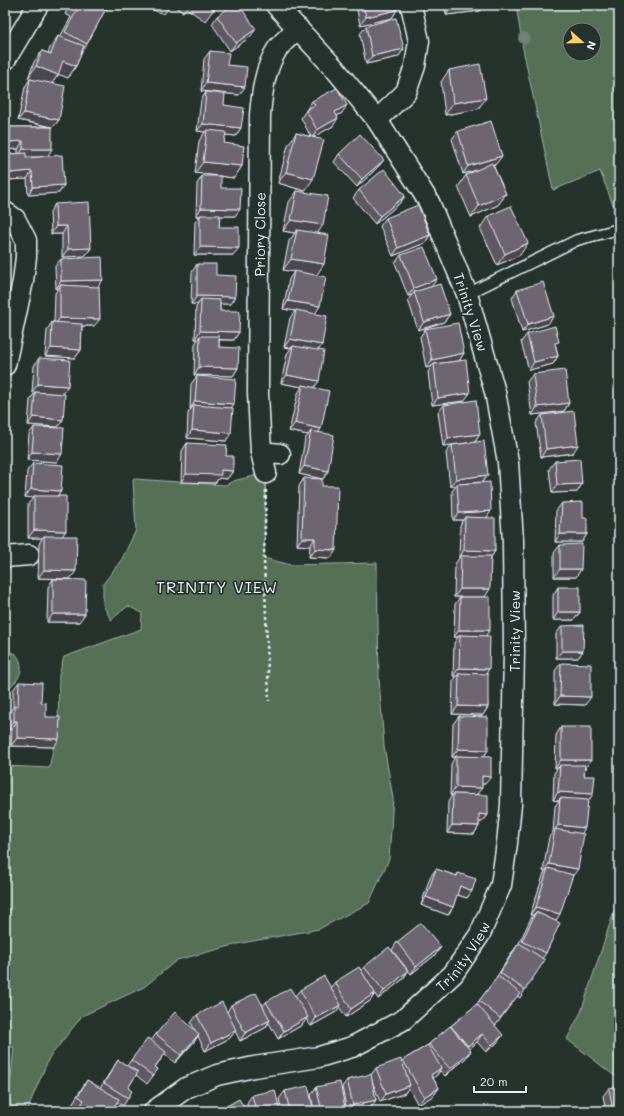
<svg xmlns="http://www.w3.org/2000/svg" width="624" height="1116" font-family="Mali,sans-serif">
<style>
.green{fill:#567056;stroke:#9fb0a7;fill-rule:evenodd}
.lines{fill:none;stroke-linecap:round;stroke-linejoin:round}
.service-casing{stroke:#e8f1f8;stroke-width:13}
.minor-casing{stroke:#e8f1f8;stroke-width:23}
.path{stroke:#e8f1f8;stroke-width:2.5;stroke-dasharray:3 3;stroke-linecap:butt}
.service{stroke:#26332d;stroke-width:10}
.minor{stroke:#26332d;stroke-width:20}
.tree{fill:#717f79}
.wall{fill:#5e5860;stroke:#e8f1f8}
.shaded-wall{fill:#4c474e;stroke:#e8f1f8}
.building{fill:#6d6670;stroke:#e8f1f8}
.labels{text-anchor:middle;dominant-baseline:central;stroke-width:3.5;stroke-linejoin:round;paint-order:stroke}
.street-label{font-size:14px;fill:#e8f1f8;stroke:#26332d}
.quarter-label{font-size:16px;letter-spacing:1px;fill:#e8f1f8;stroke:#26332d}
</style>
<rect width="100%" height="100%" fill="#26332d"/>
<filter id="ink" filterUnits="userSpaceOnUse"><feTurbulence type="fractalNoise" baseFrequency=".025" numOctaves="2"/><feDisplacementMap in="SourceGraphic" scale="8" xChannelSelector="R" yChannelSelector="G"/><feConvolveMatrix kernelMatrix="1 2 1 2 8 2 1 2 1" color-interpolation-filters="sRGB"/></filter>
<g filter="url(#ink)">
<g class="green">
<path d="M516,5H619V227L615,228L613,205L600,171L553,190L523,49ZM570,30H594V54H570Z"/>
<polygon points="619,367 619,505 615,402"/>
<polygon points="266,473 264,558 291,565 377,563 379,679 384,746 393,798 389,859 369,903 319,929 242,943 177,960 144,987 82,1016 49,1058 30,1103 29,1111 12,1111 9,1095 14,1048 5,1044 5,766 49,768 58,727 59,675 64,657 141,629 142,613 128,606 111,620 103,605 103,584 122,559 136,530 133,479 226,485 233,481"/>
<path d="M5,652L15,653C27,666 20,682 5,690Z"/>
<polygon points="619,896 619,1076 616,1077 567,1039 581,1012"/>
</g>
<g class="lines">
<defs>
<polyline id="service" points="467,294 577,240 619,229"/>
<g id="minor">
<polyline points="5,60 38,5"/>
<polyline points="377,120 406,92 415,66 419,41 411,5"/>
<polyline points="5,212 15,219 26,240 26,257 23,281 5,365"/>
<polyline points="261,452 266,473"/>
<path id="s1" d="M280,454L261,452L258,393L260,115C262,92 265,67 278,48C284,41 292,34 298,28"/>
<polyline points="5,557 29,555"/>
<path id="s2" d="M154,1111L186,1088L217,1075L254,1067L319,1057L352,1047L403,1020L453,974L480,934L501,885L507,843L511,805L514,652L513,541L508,462L495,392L467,294L429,202L377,120L335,69L276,5"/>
</g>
</defs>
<use href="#service" class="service-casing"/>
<use href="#minor" class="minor-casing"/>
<polyline class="path" points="266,490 264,558 269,701"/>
<use href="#service" class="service"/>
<use href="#minor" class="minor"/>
</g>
<circle class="tree" cx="524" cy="38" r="6"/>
<g class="wall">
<polygon points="70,5 113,5 105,10 87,44 83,50 76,66 68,78 59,74 52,83 59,120 53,127 52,127 47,156 64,185 59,193 28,195 27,179 5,180 5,159 9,154 18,154 18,149 5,150 5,134 10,127 49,127 18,120 25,87 30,79 34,80 28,78 34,62 42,51 48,53 50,48 58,36 60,37 71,17 65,14"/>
<polygon points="177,5 217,5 205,21 186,8 183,12 175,7"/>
<polygon points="356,5 396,5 397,10 392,18 360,25"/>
<polygon points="445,5 484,5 480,11 446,15"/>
<polygon points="217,16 250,37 230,51 212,24"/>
<polygon points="366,26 404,49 398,57 366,64 360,34"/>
<polygon points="210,51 227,65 239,95 201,91 204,59"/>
<polygon points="449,70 478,109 445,115 441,82"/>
<polygon points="206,92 224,105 236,136 225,135 224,143 242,166 234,178 195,173 199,141 205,132 197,131 201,100"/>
<polygon points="312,101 342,113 337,116 333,126 313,137 305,191 278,183 288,145 296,133 311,137 301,118"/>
<polygon points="458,131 496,164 493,165 506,194 498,205 471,217 458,187 466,175 479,169 463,174 452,139"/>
<polygon points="339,154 378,167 357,187 334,162"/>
<polygon points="202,176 221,188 240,209 235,216 220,216 219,227 233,255 194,255 195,222 200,216 196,216 197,184"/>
<polygon points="359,190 405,196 400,203 375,224 353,198"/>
<polygon points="297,191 318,233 315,314 322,345 318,350 314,387 318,432 328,471 323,479 299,474 305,439 308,435 289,431 298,393 302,387 281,383 287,354 291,348 284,347 290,318 295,311 283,309 289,279 294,272 283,270 289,241 295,233 283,231 289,202"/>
<polygon points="55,204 91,248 85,256 62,257 62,234 51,234 50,212"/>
<polygon points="488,216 520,255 497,265 480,228"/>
<polygon points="386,218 430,235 425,243 393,256 380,226"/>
<polygon points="401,255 437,279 431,286 450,314 444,322 418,330 408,300 412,295 408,296 395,263"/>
<polygon points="61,259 98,287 94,326 82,326 81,350 75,358 45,356 47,330 52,322 54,322 55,293 58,289 56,289 55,266"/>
<polygon points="197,264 216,275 230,304 220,304 220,311 239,332 234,340 219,340 219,347 238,368 233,376 194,375 195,344 198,339 195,339 196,307 198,304 191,304 192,272"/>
<polygon points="517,290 548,324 522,332 512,298"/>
<polygon points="425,329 464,353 459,361 464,401 432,405 428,372 432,366 426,368 420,337"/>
<polygon points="527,334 556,346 558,356 553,364 529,370 521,342"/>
<polygon points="39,358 63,393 58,427 28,425 30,400 35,392 32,392 34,366"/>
<polygon points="533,374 569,403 564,411 532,415 527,382"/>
<polygon points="197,376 232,408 226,441 187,438 188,413 191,409 190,409 191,384"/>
<polygon points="444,405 480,434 475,442 443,446 438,412"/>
<polygon points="542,415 573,453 541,457 536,423"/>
<polygon points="34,427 57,462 27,460 29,434"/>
<polygon points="187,443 226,456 233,471 227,479 219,478 215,483 181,482 182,451"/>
<polygon points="452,445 482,482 487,518 495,551 491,557 485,597 486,674 488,707 483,715 452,714 453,681 457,676 453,676 454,643 458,637 454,637 455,604 460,597 454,597 455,564 459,558 460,525 463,520 453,520 452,491 456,486 450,486 446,453"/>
<polygon points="555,461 582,484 577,492 552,493 549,469"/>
<polygon points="33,463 61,491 58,496 62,536 70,579 38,578 39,544 42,538 28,538 28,504 33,498 25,497 27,471"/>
<polygon points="304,478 322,486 331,558 309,557 310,546 297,545 299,486"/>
<polygon points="562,503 583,518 587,534 582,542 555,542 556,511"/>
<polygon points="560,545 581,569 576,577 554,577 554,553"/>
<polygon points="53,579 79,622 47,622 48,587"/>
<polygon points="558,587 580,612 574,620 553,620 553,595"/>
<polygon points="562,626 583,651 578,658 556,658 556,634"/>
<polygon points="561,663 585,705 555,704 555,671"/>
<polygon points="19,682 41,702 54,747 11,746 12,729 8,729 8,714 13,707 13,690"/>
<polygon points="459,716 488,750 484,756 485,784 482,784 477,794 488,815 482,822 479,822 479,826 474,834 447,833 448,802 452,795 450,795 451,764 455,757 452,757 453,724"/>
<polygon points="561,727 591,760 585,768 584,776 588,802 572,877 556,921 546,953 542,959 525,990 520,998 517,996 495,1026 497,1043 486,1052 477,1042 469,1049 465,1059 445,1076 440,1071 436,1076 433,1078 439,1088 433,1096 418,1105 408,1087 405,1093 380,1102 371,1078 376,1100 371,1107 356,1111 347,1111 342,1087 347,1080 371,1075 376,1068 402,1061 403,1060 428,1045 429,1044 476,1005 494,981 513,951 519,943 530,920 533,915 530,915 543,876 545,872 543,871 549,837 553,832 555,806 559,801 553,800 554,773 558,768 555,768 556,735"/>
<polygon points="436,869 456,876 458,873 472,891 467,898 457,895 453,907 448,915 421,905 430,877"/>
<polygon points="397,942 441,947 435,955 411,974 392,950"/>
<polygon points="364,967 408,971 403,979 378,999 375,994 370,1001 346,1017 339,1007 336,1012 311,1026 306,1019 302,1025 278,1039 269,1023 265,1028 240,1041 235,1031 230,1038 205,1051 198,1036 194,1042 175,1063 165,1054 155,1067 158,1069 147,1084 136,1075 128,1088 128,1098 123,1106 117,1102 112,1111 77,1111 79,1108 72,1104 87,1080 100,1088 118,1060 127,1066 131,1060 151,1041 156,1034 195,1030 191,1023 197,1015 227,1012 231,1005 263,1006 266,1002 295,996 300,990 331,987 335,982 361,971"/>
<polygon points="316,1087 343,1111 314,1111 311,1095"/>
<polygon points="609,1088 619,1111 606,1111 603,1096"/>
<polygon points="285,1091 314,1111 282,1111 279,1099"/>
<polygon points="252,1095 280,1111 248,1111 247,1103"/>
</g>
<g class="shaded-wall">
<polygon points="106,5 113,5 101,13"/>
<polygon points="156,5 171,5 164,14 153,10"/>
<polygon points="453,5 484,5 480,11 446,15"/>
<polygon points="397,10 392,18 360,25 366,17"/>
<polygon points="256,29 250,37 230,51 236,43"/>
<polygon points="404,49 398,57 366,64 372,56"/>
<polygon points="63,61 76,66 68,78 55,73"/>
<polygon points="36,66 58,75 50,86 28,78"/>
<polygon points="206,83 245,87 239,95 201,91"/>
<polygon points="486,98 478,109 445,115 453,103"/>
<polygon points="347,105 342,113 329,120 335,112"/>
<polygon points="24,113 59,120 53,127 18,120"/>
<polygon points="338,118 333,126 312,138 317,130"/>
<polygon points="203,124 241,128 236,136 207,133 207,130 205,132 197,131"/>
<polygon points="23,141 18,149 5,150 10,142"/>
<polygon points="23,149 52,149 47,157 18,157"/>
<polygon points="502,156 496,164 463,174 468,166"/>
<polygon points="384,160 378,167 357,187 362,179"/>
<polygon points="203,162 242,166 234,178 195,173"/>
<polygon points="32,171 27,179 5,180 10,173"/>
<polygon points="286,172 313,179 305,191 278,183"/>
<polygon points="64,185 59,193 28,195 33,187"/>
<polygon points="506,194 498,205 471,217 479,206"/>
<polygon points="405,196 400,203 375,224 380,216"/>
<polygon points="201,208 240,209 235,216 200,216 200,215 200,216 196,216"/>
<polygon points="291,220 323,225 315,237 297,230 295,233 283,231"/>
<polygon points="56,226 67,226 62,234 51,234"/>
<polygon points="430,235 425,243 393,256 398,248"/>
<polygon points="528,243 520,255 497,265 505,254"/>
<polygon points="200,247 239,248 233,255 194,255"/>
<polygon points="91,248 85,256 62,257 68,249"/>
<polygon points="291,259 324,264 316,276 283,270"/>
<polygon points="437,279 431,287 414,292 412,295 408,296 414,288"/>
<polygon points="103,280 97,288 60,285 58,289 56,289 61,281"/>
<polygon points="197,296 235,297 230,304 201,304 201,299 198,304 191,304"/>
<polygon points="288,301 320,306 315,314 283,309"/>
<polygon points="450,314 444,322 418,330 424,322"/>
<polygon points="554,316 548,324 522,332 528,324"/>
<polygon points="60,318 100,319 94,326 54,326"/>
<polygon points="200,331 239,332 234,340 200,339 200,336 198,339 195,339"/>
<polygon points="290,339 322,345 316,353 293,346 291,348 284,347"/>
<polygon points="51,348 81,350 75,358 45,356"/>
<polygon points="464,353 459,361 434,364 432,366 426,368 432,360"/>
<polygon points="558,356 553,364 529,370 534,362"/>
<polygon points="199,367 238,368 233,376 194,375"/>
<polygon points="287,375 319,381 314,388 303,385 302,387 281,383"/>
<polygon points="38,384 68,386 62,394 32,392"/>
<polygon points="470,393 464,401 432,405 438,398"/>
<polygon points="195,401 234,404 229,411 194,405 191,409 190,409"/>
<polygon points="569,403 564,411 532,415 537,407"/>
<polygon points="33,417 63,420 58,427 28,425"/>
<polygon points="295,423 321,429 315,437 311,431 308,435 289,431"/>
<polygon points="192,430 231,433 226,441 187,438"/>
<polygon points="480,434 475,442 443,446 448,438"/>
<polygon points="578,445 573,453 541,457 546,449"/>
<polygon points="32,452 62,454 57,462 27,460"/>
<polygon points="304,466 328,471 323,479 299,474"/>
<polygon points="221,470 233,471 227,479 219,478 215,483 181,482 186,474"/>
<polygon points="488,475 482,482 457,484 456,486 450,486 456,479"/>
<polygon points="582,484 577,492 552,493 557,485"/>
<polygon points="31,489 61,491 55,499 34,496 33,498 25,497"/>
<polygon points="491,511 486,519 465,517 463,520 453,520 459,513"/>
<polygon points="34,530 66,531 60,539 44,536 42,538 28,538"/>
<polygon points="560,534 587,534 582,542 555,542"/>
<polygon points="302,538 315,538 310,546 297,545"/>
<polygon points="315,549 336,550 331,558 309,557"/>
<polygon points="464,550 495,551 490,559 461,556 459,558"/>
<polygon points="560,569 581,569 576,577 554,577"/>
<polygon points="44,570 76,571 70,579 38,578"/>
<polygon points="460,589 490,589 485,597 454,597"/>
<polygon points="558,612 580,612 574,620 553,620"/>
<polygon points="53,614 85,614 79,622 47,622"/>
<polygon points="459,630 490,630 484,638 460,635 458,637 454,637"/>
<polygon points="562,651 583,651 578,658 556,658"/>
<polygon points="459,668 489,669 484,677 459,673 457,676 453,676"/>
<polygon points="560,696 591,697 585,705 555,704"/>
<polygon points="458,706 488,707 483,715 452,714"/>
<polygon points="14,721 17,721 12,729 8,729"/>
<polygon points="17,738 59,739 54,747 11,746"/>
<polygon points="458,749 488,750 483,758 456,756 455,757 452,757"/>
<polygon points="561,760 591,760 585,768 559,768 560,765 558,768 555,768"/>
<polygon points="482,776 491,777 485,784 477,784"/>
<polygon points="456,787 482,788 476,795 453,794 452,795 450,795"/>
<polygon points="558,792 593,794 588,802 560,798 559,801 553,800"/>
<polygon points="479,814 488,815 482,822 474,822"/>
<polygon points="452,825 479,826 474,834 447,833"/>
<polygon points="558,825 585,828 580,836 555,830"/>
<polygon points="549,864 578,869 572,877 548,868 545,872 543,871"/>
<polygon points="460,886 472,891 467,898 455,894"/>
<polygon points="426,897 453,907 448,915 421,905"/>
<polygon points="536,907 560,914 555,922 536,912 533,915 530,915"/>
<polygon points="441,947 435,955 411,974 416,967"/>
<polygon points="408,971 403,979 378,999 384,991"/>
<polygon points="375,993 370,1001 346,1017 351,1009"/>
<polygon points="341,1005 336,1012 311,1026 316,1018"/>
<polygon points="308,1017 302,1025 278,1039 284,1031"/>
<polygon points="270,1020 265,1028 240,1041 245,1033"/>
<polygon points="236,1030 230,1038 205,1051 211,1043"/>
<polygon points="199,1034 194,1042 175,1063 181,1055"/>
<polygon points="482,1034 477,1042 463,1054 468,1046"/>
<polygon points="503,1035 497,1043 486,1052 492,1045"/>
<polygon points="471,1051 465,1059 445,1076 450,1069"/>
<polygon points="441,1068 436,1076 426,1082 431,1075"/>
<polygon points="410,1085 405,1093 380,1102 386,1094"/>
<polygon points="439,1088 433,1096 418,1105 424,1097"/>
<polygon points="376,1100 371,1107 356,1111 349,1111 353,1105"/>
<polygon points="345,1108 343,1111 330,1111"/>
</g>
<g class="building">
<polygon points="77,5 108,5 87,44 65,32 79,6"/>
<polygon points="207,5 217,5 214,10"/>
<polygon points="233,5 239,5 256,29 236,43 217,16"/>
<polygon points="363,5 396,5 397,10 366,17"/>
<polygon points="396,18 404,49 372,56 366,26"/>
<polygon points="58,36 84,46 76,66 63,61 58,75 36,66 42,51 51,54"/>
<polygon points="210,51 229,53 227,65 247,67 245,87 206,83"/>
<polygon points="480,64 486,98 453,103 449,70"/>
<polygon points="30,79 65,86 59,120 24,113"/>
<polygon points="337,88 347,105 335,112 338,118 317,130 306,110 315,105 312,101"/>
<polygon points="206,92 225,94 224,105 244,108 241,128 203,124"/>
<polygon points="491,121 502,156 468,166 458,131"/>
<polygon points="10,127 52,127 52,149 23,149 23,141 10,142"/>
<polygon points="207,130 226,132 224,143 244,146 242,166 203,162"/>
<polygon points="296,133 324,140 313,179 286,172"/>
<polygon points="360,134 384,160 362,179 339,154"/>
<polygon points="26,153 26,158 62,155 64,185 33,187 32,171 10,173 9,154"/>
<polygon points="492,163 506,194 479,206 466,175"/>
<polygon points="384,169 405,196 380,216 359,190"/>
<polygon points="202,176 221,176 221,188 241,188 240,209 201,208"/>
<polygon points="297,191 328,196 323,225 291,220"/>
<polygon points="89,202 91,248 68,249 67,226 56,226 55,204"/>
<polygon points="418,205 430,235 398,248 386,218"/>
<polygon points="511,206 528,243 505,254 488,216"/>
<polygon points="200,215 220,215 219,227 239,227 239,248 200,247"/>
<polygon points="297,230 329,235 324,264 291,259"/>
<polygon points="424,247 437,279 414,288 401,255"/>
<polygon points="102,257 103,280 61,281 61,259"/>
<polygon points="197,264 216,264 216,275 236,276 235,297 197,296"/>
<polygon points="294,271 326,277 320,306 288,301"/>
<polygon points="543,282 554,316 528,324 517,290"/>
<polygon points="440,284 450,314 424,322 414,292"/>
<polygon points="60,285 99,287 100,319 60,318"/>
<polygon points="201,299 220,300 220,311 240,311 239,332 200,331"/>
<polygon points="296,310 327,316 322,345 290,339"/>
<polygon points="52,322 82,324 81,350 51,348"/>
<polygon points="458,323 464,353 432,360 425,329"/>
<polygon points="555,326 559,342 555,343 558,356 534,362 527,334"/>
<polygon points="200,336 219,336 219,347 239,348 238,368 199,367"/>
<polygon points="293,346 324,351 319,381 287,375"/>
<polygon points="39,358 70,360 68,386 38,384"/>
<polygon points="466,360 470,393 438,398 434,364"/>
<polygon points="565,370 569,403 537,407 533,374"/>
<polygon points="197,376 236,379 234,404 195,401"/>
<polygon points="303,385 329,391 321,429 295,423"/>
<polygon points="35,392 65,394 63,420 33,417"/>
<polygon points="476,400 480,434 448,438 444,405"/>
<polygon points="194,405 233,408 231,433 192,430"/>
<polygon points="574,411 578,445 546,449 542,415"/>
<polygon points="34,427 64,428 62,454 32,452"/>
<polygon points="311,431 334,435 328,471 304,466"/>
<polygon points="484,441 488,475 456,479 452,445"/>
<polygon points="187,443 227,445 226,456 233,456 233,471 221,470 221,475 186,474"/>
<polygon points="580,459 582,484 557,485 555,461"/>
<polygon points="33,463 63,465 61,491 31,489"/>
<polygon points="304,478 322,479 322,486 338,486 336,550 315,549 315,538 302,538"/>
<polygon points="490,482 491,511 459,513 457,484"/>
<polygon points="34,496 66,496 66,531 34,530"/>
<polygon points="583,502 583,518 587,518 587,534 560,534 562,503"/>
<polygon points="465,517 495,518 495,551 464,550"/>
<polygon points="44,536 77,536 76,571 44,570"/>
<polygon points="582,544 581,569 560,569 560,545"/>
<polygon points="461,556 491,556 490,589 460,589"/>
<polygon points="53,579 86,580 85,614 53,614"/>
<rect x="558" y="587" width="22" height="25"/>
<polygon points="460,597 490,597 490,630 459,630"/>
<polygon points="584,625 583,651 562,651 562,626"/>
<polygon points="460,635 490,636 489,669 459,668"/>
<polygon points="561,663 591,664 591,697 560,696"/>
<polygon points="459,673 488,674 488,707 458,706"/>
<polygon points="19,682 42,683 41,702 46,703 46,717 60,717 59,739 17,738 17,721 14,721 14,706 18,706"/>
<polygon points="459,716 488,717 488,750 458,749"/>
<rect x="561" y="727" width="30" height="33"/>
<polygon points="456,756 491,757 491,777 482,776 482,788 456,787"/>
<polygon points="560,765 585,765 584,776 595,776 593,794 558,792"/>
<polygon points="453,794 488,795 488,815 479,814 479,826 452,825"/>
<polygon points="560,798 588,800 585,828 558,825"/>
<polygon points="555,829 584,834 578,869 549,864"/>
<polygon points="548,868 573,875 560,914 536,907"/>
<polygon points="436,869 457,876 458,873 476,879 472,891 460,886 453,907 426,897"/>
<polygon points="536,912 560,923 546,953 522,941"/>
<polygon points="421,923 441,947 416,967 397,942"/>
<polygon points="519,943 545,960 525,990 500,973"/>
<polygon points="389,947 408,971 384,991 364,967"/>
<polygon points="359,967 375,993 351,1009 335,982"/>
<polygon points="324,976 341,1005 316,1018 300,990"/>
<polygon points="498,976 520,993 500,1018 479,1001"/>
<polygon points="290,988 308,1017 284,1031 266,1002"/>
<polygon points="256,993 270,1020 245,1033 231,1005"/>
<polygon points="222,1002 236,1030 211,1043 197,1015"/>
<polygon points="477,1004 503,1035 492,1045 482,1034 468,1046 451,1026"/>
<polygon points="175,1012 199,1034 181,1055 156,1034"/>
<polygon points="450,1026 471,1051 450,1069 429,1044"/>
<polygon points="148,1038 166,1052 155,1067 158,1069 153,1076 131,1060"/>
<polygon points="428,1045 441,1068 431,1075 439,1088 424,1097 403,1060"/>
<polygon points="401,1059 410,1085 386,1094 376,1068"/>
<polygon points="118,1060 138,1072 128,1088 132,1091 128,1098 104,1083"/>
<polygon points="371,1074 376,1100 353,1105 347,1080"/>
<polygon points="87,1080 119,1099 112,1111 83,1111 79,1109 84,1100 78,1096"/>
<polygon points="340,1082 345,1108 330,1111 322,1111 316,1087"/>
<polygon points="308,1086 314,1111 290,1111 285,1091"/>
<polygon points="619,1086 619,1111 613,1111 609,1088"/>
<polygon points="275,1090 280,1111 256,1111 252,1095"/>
<polygon points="239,1099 246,1111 218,1111"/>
</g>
</g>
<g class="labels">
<g class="street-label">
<text stroke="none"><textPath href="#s1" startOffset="237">Priory Close</textPath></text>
<text transform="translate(471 312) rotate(72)">Trinity View</text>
<text transform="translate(514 631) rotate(-90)">Trinity View</text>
<text stroke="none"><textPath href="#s2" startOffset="357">Trinity View</textPath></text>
</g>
<g class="quarter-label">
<text x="217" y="586">TRINITY VIEW</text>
</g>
</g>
<rect width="624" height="1116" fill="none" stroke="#26332d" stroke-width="20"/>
<rect x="10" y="10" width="604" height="1096" fill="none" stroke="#e8f1f8" stroke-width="1.5" filter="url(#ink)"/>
<g transform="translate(582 42) rotate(110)"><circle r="19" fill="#26332d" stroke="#747f7e"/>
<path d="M0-3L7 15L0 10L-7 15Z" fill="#ffd166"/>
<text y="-6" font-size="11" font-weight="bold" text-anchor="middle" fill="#e8f1f8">N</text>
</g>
<path d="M474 1086v6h52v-6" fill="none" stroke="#e8f1f8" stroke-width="2"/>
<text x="480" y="1086" font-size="12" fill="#e8f1f8" stroke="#26332d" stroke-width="3" paint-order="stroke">20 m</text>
</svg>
